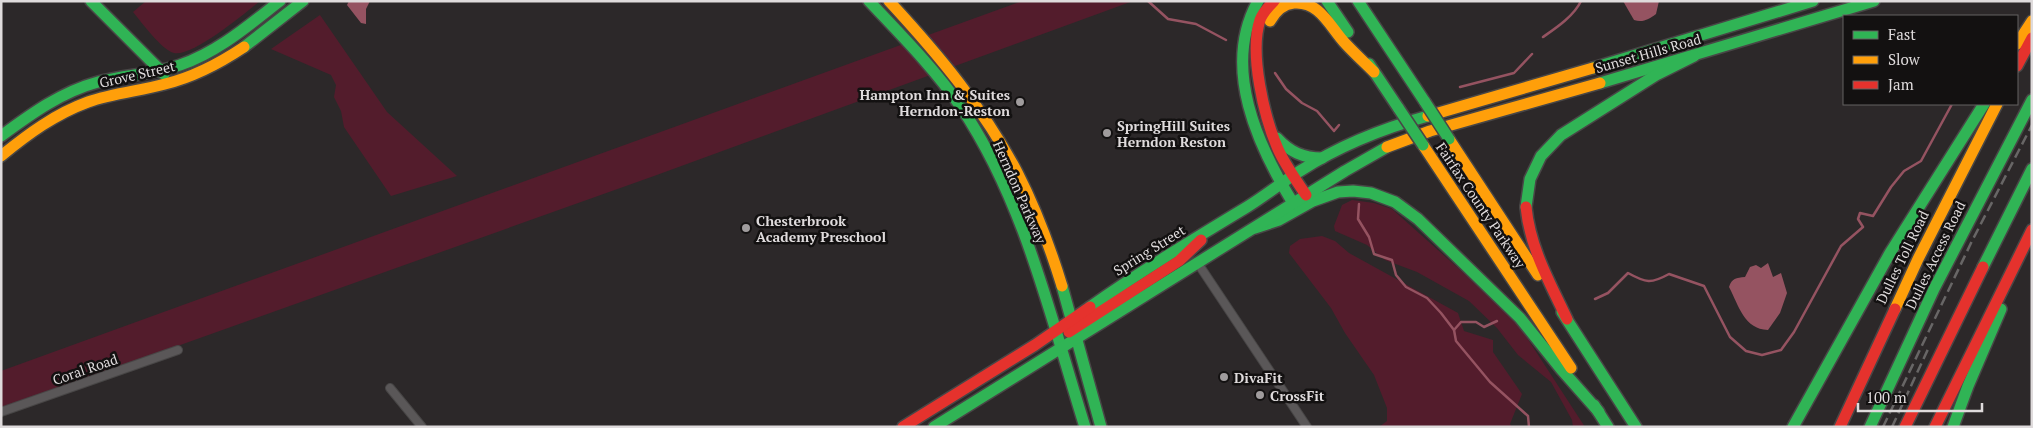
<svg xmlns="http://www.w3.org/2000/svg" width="2033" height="428" font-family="'PT Serif',serif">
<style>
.green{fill:#531c2c}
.water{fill:#955361}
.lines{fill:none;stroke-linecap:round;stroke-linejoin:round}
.stream{stroke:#955361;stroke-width:2.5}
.street-casing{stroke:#484646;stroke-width:10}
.fast-casing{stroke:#484646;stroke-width:14}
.slow-casing{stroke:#484646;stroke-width:14}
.jam-casing{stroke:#484646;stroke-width:14}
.street{stroke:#5a5758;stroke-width:8}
.fast{stroke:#30b455;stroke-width:11}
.slow{stroke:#ff9f0a;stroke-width:11}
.jam{stroke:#e5322d;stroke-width:11}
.rail{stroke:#686666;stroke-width:2.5;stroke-dasharray:10 5;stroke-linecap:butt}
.fast-bridge-casing{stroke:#484646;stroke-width:14;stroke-linecap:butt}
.fast-bridge{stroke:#30b455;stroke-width:11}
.poi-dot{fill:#a09c9d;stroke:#131111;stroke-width:2}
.labels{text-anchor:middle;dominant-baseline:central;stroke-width:5;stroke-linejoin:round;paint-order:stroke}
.street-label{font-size:14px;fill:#dfdbdc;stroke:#131111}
.poi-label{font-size:14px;font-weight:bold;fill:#dfdbdc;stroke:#131111;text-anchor:start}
</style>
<rect width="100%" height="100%" fill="#2c2829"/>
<g class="green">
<path d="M146,1H260C245,13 193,57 174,53C162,50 142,23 133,12Z"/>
<polygon points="1022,1 1133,1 654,176 1,409 1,371"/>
<polygon points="320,15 387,112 457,176 391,196 344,127 341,111 334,97 336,85 331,75 271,49"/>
<polygon points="1352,200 1374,203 1392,209 1467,276 1520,327 1585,427 1573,427 1572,420 1551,382 1518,355 1497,328 1469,301 1417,272 1385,260 1367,245 1335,231 1334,226 1342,205"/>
<polygon points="1322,236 1335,241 1349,253 1458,313 1464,331 1493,340 1493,352 1522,394 1510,424 1512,427 1379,427 1387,421 1387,408 1374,375 1345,333 1331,308 1289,253 1290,246 1300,239"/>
</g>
<g class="water">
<polygon points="349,1 370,1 366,9 366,24 361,23 347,5"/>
<path d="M1623,1H1659L1656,14C1649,19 1643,23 1634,20Z"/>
<path d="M1768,263L1773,277L1781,273L1787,293L1780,313L1768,330C1744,329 1739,306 1729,287C1732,278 1736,278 1745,277L1750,267L1756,265L1761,268Z"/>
</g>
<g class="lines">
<g class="stream">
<polyline points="1148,1 1168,19 1196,24 1226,40"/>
<path d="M1543,37C1556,28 1574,16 1581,1"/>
<polyline points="1275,73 1286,89 1302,103 1317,111 1334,131 1339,125"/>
<polyline points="1460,87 1514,73 1532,54"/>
<polyline points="1359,204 1358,219 1369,237 1374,254 1392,260 1396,275 1406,287 1427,298 1441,313 1454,330 1456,341 1490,382 1528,416 1529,427"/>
<path d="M1595,299L1608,293L1628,273C1646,283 1651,284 1669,274L1704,286L1730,337L1746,351L1762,355L1781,350L1794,332L1841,246L1863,227L1858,219L1860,213L1873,216L1891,187L1904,171L1921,161L1952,104"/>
<polyline points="1454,330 1461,322 1476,322 1484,327 1497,321"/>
</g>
<defs>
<g id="street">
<polyline points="1197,262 1307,427"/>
<polyline points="390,388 422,427"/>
<polyline points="1,412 178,350"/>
</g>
<g id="fast">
<polyline points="91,1 164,74"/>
<path d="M869,1C901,35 934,68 961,107C1025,202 1051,319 1085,427"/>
<path d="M1258,1C1221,67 1258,146 1293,203"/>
<polyline points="1327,1 1348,32"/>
<polyline points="1358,1 1425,102"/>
<polyline points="244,47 303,1"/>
<polyline points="1369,64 1399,109"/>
<polyline points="1593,68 1813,1"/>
<polyline points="1600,83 1874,1"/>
<path d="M1,136C31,114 61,92 98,82C125,75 154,74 180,65C218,52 249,25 280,1"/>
<path d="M1277,138C1290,152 1303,158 1322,158"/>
<polyline points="1526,207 1530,179 1541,156 1561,135 1656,75 1694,56"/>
<polyline points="1255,228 1279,220 1313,201 1338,192 1353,191 1371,193 1395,202 1418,219 1520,318 1561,369 1599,412"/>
<polyline points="1983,267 2032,169"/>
<polyline points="1062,286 1101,427"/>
<path d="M1090,307C1141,271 1194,239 1247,207C1265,196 1282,182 1300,171C1339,146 1384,128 1428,116"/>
<polyline points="1562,312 1636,427"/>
<polyline points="1594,405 1608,427"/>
<polyline points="934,427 1345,171 1387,147"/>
<polyline points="1793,427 1890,253 1984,104"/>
<polyline points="1870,427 1934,289 2032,100"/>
<polyline points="1953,427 1968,386 2001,309"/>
</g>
<g id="slow">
<path d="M889,1C938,54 984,109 1017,172C1036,209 1050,247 1062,286"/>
<path d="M1270,21C1275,12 1282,4 1294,3C1319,1 1329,25 1344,42C1353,52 1364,62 1374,72"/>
<polyline points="2017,44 2032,21"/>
<polyline points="1428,116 1593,68"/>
<polyline points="1449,139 1538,275"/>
<polyline points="1423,145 1571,368"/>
<polyline points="1387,147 1430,131 1600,83"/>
<path d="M1,156C28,134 55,114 88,102C113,93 140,91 165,84C194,77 220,63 244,47"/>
<polyline points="1895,309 1918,259 1997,104"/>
</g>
<g id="jam">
<path d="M1274,1C1269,6 1263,12 1260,20C1249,53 1264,117 1278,149C1285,165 1296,180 1306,195"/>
<polyline points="2017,66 2032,38"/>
<path d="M1526,207C1530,248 1550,283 1567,319"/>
<polyline points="1069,332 1179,261 1201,240"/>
<polyline points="903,427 1035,345 1090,307"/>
<polyline points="1840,427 1895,309"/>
<polyline points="1905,427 1983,267"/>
<polyline points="1935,427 2032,230"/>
</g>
</defs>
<use href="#street" class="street-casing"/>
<use href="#fast" class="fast-casing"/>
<use href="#slow" class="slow-casing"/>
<use href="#jam" class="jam-casing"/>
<use href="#street" class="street"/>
<use href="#fast" class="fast"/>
<use href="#slow" class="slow"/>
<use href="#jam" class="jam"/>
<g class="rail">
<polyline points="1883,427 1972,241 2032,125"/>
<polyline points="1892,427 1929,347"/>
</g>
<defs>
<g id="fast-bridge">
<polyline points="1425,102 1449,139"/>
<polyline points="1399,109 1423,145"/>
</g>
</defs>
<use href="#fast-bridge" class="fast-bridge-casing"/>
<use href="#fast-bridge" class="fast-bridge"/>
</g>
<g class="poi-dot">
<circle cx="1020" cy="102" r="5"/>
<circle cx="1107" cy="133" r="5"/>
<circle cx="746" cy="228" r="5"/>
<circle cx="1224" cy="377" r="5"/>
<circle cx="1260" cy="395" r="5"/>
</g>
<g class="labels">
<g class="street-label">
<text transform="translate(1648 53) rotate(-16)">Sunset Hills Road</text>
<text transform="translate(137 74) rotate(-13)">Grove Street</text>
<text transform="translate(1020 192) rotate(66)">Herndon Parkway</text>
<text transform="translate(1481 205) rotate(56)">Fairfax County Parkway</text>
<text transform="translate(1149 250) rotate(-32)">Spring Street</text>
<text transform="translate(1935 255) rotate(-64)">Dulles Access Road</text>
<text transform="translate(1902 257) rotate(-64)">Dulles Toll Road</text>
<text transform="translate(85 369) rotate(-19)">Coral Road</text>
</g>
<g class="poi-label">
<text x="1010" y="94" text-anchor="end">Hampton Inn &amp; Suites<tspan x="1010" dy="16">Herndon-Reston</tspan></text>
<text x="1117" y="125">SpringHill Suites<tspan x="1117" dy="16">Herndon Reston</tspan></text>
<text x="756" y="220">Chesterbrook<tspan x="756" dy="16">Academy Preschool</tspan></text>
<text x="1234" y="377">DivaFit</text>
<text x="1270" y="395">CrossFit</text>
</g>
</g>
<rect width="2033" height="428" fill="none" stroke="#dfdbdc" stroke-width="5"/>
<rect x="1843" y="15" width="175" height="90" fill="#131111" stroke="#656262"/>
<rect x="1853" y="31" width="25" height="8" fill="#30b455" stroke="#656262"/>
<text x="1888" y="40" font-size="15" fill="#dfdbdc">Fast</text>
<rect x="1853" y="56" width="25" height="8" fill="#ff9f0a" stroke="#656262"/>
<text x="1888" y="65" font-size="15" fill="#dfdbdc">Slow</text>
<rect x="1853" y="81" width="25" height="8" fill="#e5322d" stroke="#656262"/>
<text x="1888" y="90" font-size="15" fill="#dfdbdc">Jam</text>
<path d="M1858 403v8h124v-8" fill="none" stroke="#dfdbdc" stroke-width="2.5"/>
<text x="1866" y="403" font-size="15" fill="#dfdbdc" stroke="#131111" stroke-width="4" paint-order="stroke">100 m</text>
</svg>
